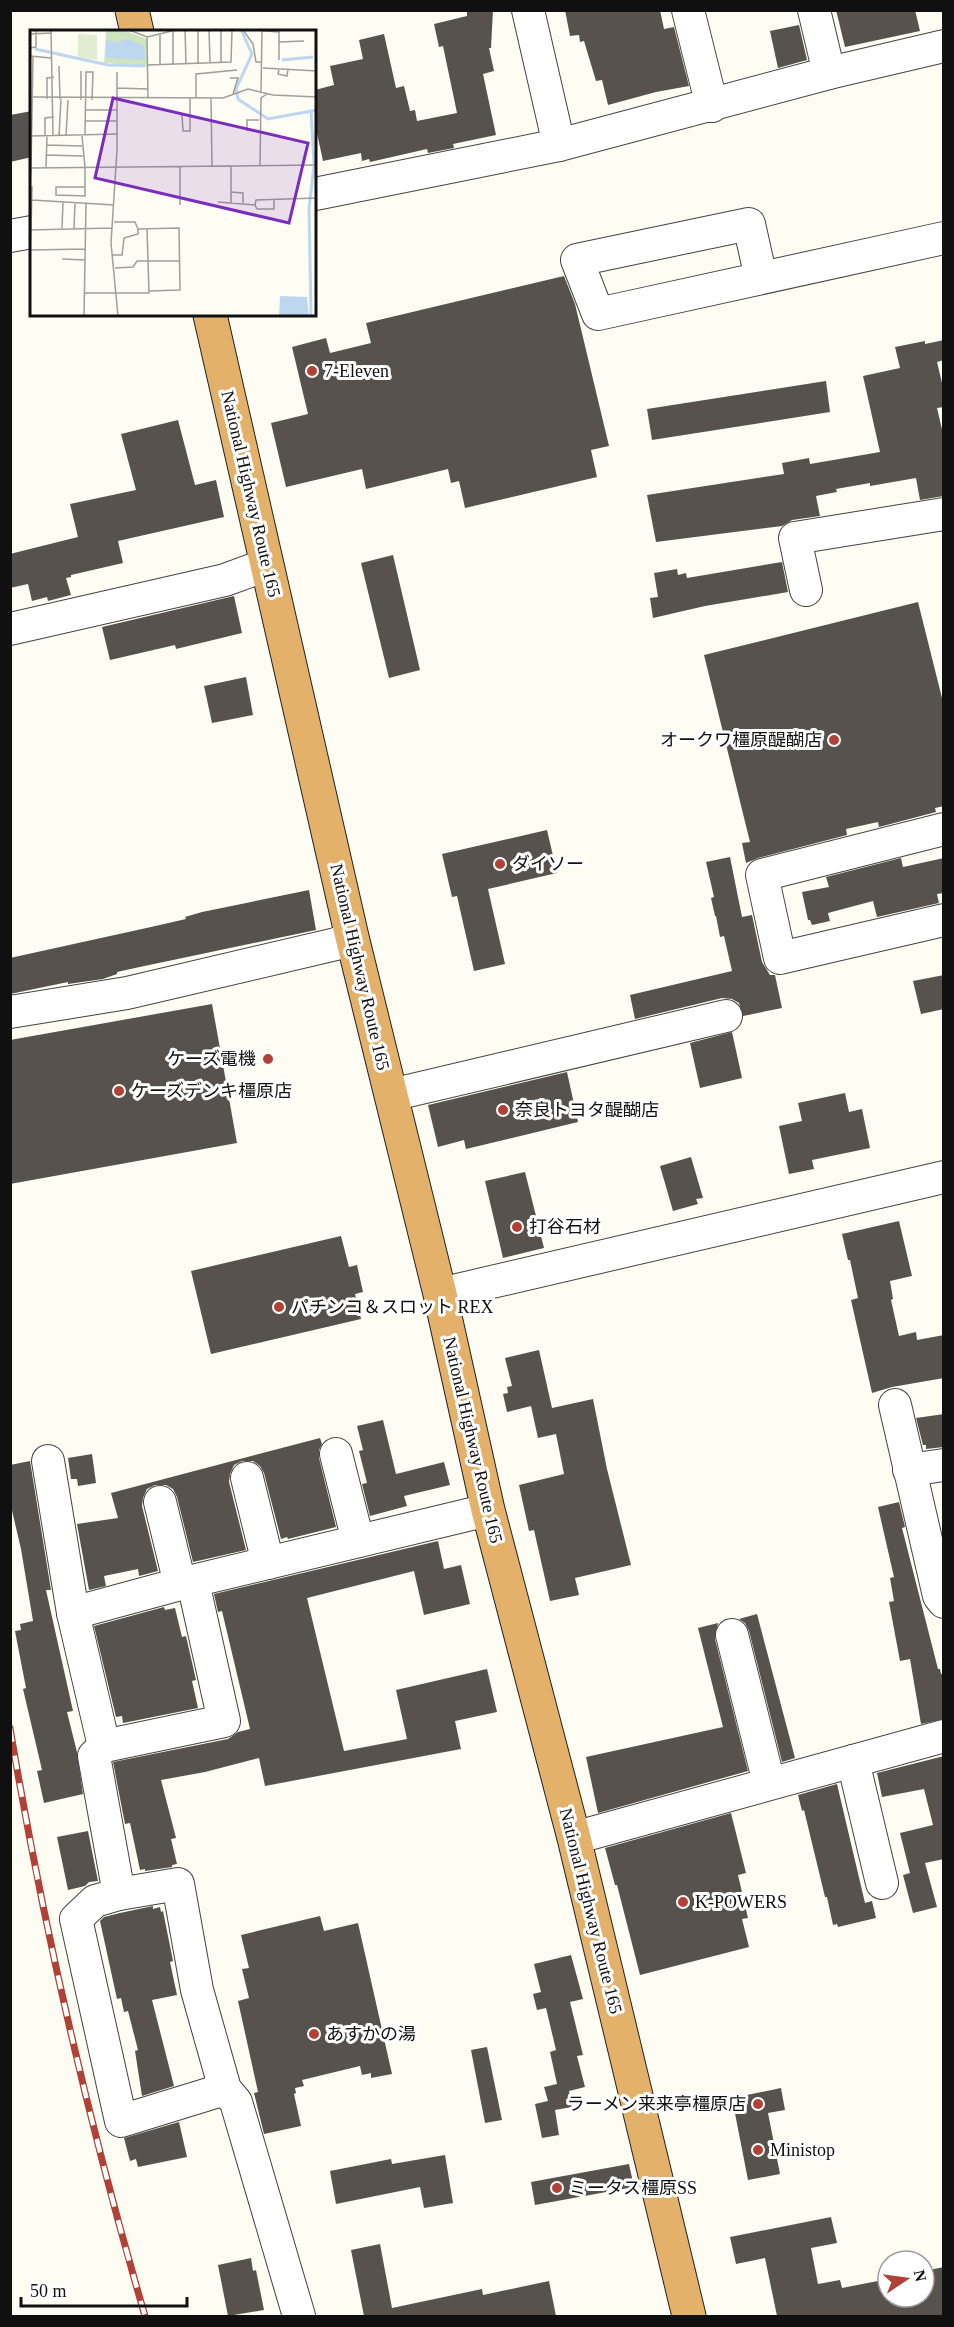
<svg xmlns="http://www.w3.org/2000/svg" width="954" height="2327" font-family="'Times New Roman','Noto Sans JP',serif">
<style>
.building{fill:#57524d}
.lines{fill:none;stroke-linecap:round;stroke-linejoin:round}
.minor-casing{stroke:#434343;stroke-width:34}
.highway-casing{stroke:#212121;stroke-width:35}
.minor{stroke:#fff;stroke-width:32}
.highway{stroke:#e4b16b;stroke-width:33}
.rail-casing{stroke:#b14036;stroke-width:7}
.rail{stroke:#fff;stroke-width:4.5;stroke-dasharray:14;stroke-linecap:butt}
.poi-dot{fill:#b14036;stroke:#fff;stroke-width:2}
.labels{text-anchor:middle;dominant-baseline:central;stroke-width:6;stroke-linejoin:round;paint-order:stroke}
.poi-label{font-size:18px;fill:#101010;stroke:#fff;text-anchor:start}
.street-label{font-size:18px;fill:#101010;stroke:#fff}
.inset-river{fill:none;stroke:#bdd7f0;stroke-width:3}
.inset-road{fill:none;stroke:#9f9e98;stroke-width:1.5}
.view{fill:#7b2cbf;fill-opacity:0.15;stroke:#7b2cbf;stroke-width:3}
.inset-edge{fill:none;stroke:#101010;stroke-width:3}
</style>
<rect width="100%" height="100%" fill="#fefdf3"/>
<g class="building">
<polygon points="467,10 493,10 491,48 489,48 494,71 483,74 496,135 453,144 454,148 428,153 427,149 370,162 369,159 362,161 361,153 323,161 315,124 315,90 334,85 330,66 363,59 359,40 384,34 396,88 404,86 410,111 415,110 417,121 457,113 443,46 439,47 434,24 467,16"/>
<polygon points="565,10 660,10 664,29 674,27 689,86 656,92 608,105 602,80 596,81 584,41 580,42 579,35 570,36"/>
<polygon points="836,10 915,10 920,31 845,47"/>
<polygon points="799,25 807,60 778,68 770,31"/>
<polygon points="32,111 32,157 10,162 10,115"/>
<polygon points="564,276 575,304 609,446 591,450 597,477 465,508 459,481 451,483 448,469 366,489 362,469 286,487 271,423 308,414 292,347 326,338 330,353 371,343 366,323"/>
<polygon points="944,340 944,360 937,362 944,391 944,407 937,408 944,438 944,496 920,500 916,478 870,486 870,483 836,489 837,492 816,496 820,516 792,520 782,526 656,542 647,495 784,474 782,463 809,458 810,464 880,452 863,376 900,368 895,347 925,341 925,344"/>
<polygon points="826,381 830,412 652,440 647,409"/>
<polygon points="178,420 195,485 216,480 224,517 118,541 123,563 71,575 71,577 66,578 71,595 48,601 47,597 32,601 28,584 10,588 10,554 78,537 70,504 136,490 121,434"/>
<polygon points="393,555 420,670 389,678 361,563"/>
<polygon points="782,562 788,592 705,606 653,618 650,598 658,597 654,573 677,569 678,575 686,573 687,578"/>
<polygon points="234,596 242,633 176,649 175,645 110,660 102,627"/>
<polygon points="918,602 944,706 944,806 935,808 936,812 879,827 878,822 846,829 847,835 758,858 746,863 742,843 750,842 704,655"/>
<polygon points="246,677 253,715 212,723 204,686"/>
<polygon points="547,830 557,873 488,889 505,964 474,971 457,896 452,897 442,854"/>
<polygon points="730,857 742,917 752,915 762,962 770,975 775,975 782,1008 743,1016 739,1003 732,999 722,998 635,1019 630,995 732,971 724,936 720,937 716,916 715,916 711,898 714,897 706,862"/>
<polygon points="901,858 903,867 944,858 944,893 937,894 939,903 877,917 873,901 828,913 830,921 812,925 810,920 808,920 802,892 829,887 826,877"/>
<polygon points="309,890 316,930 135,968 117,972 117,974 103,979 68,984 68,982 10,994 10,958 151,927 186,919 185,917 202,912"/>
<polygon points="944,975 944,1009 921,1014 913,981"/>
<polygon points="212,1004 237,1143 10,1184 10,1040"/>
<polygon points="732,1032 742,1078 700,1088 690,1043"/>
<polygon points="567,1072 578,1122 466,1149 464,1140 438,1147 428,1105"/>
<polygon points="845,1093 849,1112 862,1109 870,1148 812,1160 814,1169 789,1174 779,1126 802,1121 798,1103"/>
<polygon points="691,1157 703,1198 696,1199 698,1204 673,1211 660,1166"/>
<polygon points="525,1172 544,1248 503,1258 485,1181"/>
<polygon points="899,1221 912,1276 890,1281 893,1299 891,1300 899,1336 916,1332 917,1340 944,1335 944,1378 892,1387 872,1393 851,1300 858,1298 850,1260 848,1260 842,1234"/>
<polygon points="341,1236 349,1267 357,1265 363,1292 355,1294 361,1319 211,1354 191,1271"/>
<polygon points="539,1350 552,1408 593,1399 607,1469 631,1565 575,1578 579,1595 550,1601 534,1530 529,1531 519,1485 564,1474 556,1434 538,1438 531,1406 507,1412 503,1394 508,1393 507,1387 512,1386 505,1358"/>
<polygon points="944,1414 944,1447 926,1449 926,1445 923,1445 916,1418"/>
<polygon points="383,1420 396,1474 444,1462 450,1485 404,1496 407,1506 370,1516 362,1484 367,1483 359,1451 363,1450 357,1426"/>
<polygon points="320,1438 322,1444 319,1450 319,1458 336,1527 288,1539 287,1537 281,1539 264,1473 260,1466 253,1461 242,1461 234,1465 230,1474 229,1482 246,1550 193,1562 177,1497 173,1489 166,1485 155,1485 147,1489 143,1498 142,1506 158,1571 139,1576 138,1569 104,1576 106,1586 89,1590 77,1524 118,1518 111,1493"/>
<polygon points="92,1454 96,1483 78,1486 77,1479 71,1479 68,1458"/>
<polygon points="30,1461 51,1590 46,1590 73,1711 67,1712 77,1752 83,1794 44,1803 37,1771 42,1770 23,1689 26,1688 15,1631 21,1630 20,1624 33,1621 21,1549 10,1502 10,1465"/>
<polygon points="899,1502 905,1527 902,1528 938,1669 940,1669 941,1674 944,1674 944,1719 921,1724 910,1659 900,1661 889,1602 894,1601 890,1578 894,1577 878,1507"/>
<polygon points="438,1541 444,1569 461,1565 470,1604 424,1615 414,1571 307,1598 344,1751 407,1739 396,1690 487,1669 497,1712 455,1721 461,1749 265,1786 259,1758 205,1772 161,1780 176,1838 171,1839 177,1864 172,1865 172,1867 145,1871 145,1869 140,1870 130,1823 125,1824 113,1762 228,1739 238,1732 250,1729 222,1611 218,1612 214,1594"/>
<polygon points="164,1607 165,1610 175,1608 182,1637 186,1636 196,1680 192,1681 198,1708 123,1723 122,1716 116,1717 94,1626"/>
<polygon points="757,1614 795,1758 782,1762 749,1631 745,1623 739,1619"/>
<polygon points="718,1623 715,1639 748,1771 598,1813 586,1757 723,1727 698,1628"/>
<polygon points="944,1756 944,1859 925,1863 937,1907 913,1913 903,1875 910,1873 900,1833 933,1825 924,1789 882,1797 877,1773"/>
<polygon points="837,1784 865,1903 872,1901 876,1918 838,1927 837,1924 833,1925 827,1897 825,1897 804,1810 802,1811 798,1795"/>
<polygon points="731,1813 746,1873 738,1875 748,1918 742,1919 749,1947 640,1975 617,1885 615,1885 605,1848"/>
<polygon points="88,1831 98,1881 89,1882 85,1886 68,1890 57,1837"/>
<polygon points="153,1906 153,1909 160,1907 161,1912 163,1911 173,1961 170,1962 177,1995 152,2000 174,2086 142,2096 135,2051 138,2050 128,2011 124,2012 121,1998 117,1999 100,1921 104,1917 120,1913"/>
<polygon points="320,1916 324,1931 358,1923 392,2074 371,2078 371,2073 362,2075 360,2066 302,2080 304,2086 295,2088 296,2093 294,2094 301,2126 264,2134 254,2093 258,2092 238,2001 249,1998 242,1969 249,1968 241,1935"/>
<polygon points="571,1955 583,1999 570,2002 583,2055 577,2056 585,2087 569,2091 572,2107 555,2110 559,2135 542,2138 535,2104 548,2101 544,2087 557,2084 550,2052 556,2050 546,2008 537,2010 533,1994 541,1992 534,1964"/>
<polygon points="487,2047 502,2120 485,2123 471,2050"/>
<polygon points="781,2088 785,2110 768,2113 780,2174 748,2180 732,2098"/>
<polygon points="179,2122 187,2157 138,2167 136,2159 130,2161 124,2138"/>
<polygon points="445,2155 453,2203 424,2208 420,2187 336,2204 330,2171 391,2159 392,2164"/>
<polygon points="629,2164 634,2187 535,2205 531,2182"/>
<polygon points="831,2217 837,2243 811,2248 818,2284 840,2280 842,2288 888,2279 888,2297 924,2297 924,2271 944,2267 944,2316 777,2316 765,2258 736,2264 730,2237"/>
<polygon points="380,2244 392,2308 482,2289 483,2295 549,2281 556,2316 364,2316 351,2250"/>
<polygon points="251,2258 253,2271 256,2270 264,2310 228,2316 218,2265"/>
</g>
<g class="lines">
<defs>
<g id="minor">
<polyline points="528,10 559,145"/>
<polyline points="688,10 712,106"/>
<polyline points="814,10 829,73"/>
<polyline points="315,194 559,145 829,73 944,46"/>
<polyline points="10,236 32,232"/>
<polyline points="761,278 749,224 577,260 598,314 944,238"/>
<polyline points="806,590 795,538 944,514"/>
<polyline points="10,629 225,580 266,565"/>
<polyline points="944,829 762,875 780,958 944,920"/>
<polyline points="10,1012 127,993 336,944 352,937"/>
<polyline points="391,1095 726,1016"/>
<polyline points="440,1294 944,1177"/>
<polyline points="895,1405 939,1596 944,1602"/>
<polyline points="336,1454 358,1541"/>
<polyline points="48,1461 73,1613 104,1746 94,1756 119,1894 178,1884 197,1990 225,2089 236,2102 299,2316"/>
<polyline points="909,1470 944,1465"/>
<polyline points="247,1478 268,1563"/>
<polyline points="160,1502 180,1584"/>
<polyline points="73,1613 180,1584 488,1510"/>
<polyline points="732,1635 769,1783"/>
<polyline points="104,1746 224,1721 193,1582"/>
<polyline points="853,1761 882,1883"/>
<polyline points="574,1838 944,1736"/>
<polyline points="119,1894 95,1901 76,1919 121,2121 225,2089"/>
</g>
<g id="highway">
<polyline points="132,10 137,32"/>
<polyline points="210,315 352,937 440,1294 488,1510 574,1838 689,2316"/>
</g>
</defs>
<use href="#minor" class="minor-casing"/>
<use href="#highway" class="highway-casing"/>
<use href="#minor" class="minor"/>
<use href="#highway" class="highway"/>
<defs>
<path id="rail" d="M10,1728C43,1926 89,2124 145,2316"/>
</defs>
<use href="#rail" class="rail-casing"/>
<use href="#rail" class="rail"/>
</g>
<g class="poi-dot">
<circle cx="312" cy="371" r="6"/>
<circle cx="834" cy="740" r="6"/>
<circle cx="500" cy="864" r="6"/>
<circle cx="268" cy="1059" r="6"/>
<circle cx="119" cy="1091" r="6"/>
<circle cx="503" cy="1110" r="6"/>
<circle cx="517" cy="1227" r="6"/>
<circle cx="279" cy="1307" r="6"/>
<circle cx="683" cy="1902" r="6"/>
<circle cx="314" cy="2034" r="6"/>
<circle cx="758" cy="2104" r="6"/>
<circle cx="758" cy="2150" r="6"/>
<circle cx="557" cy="2188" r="6"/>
</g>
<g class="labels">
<g class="poi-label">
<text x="324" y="371">7-Eleven</text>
<text x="822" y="740" text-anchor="end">オークワ橿原醍醐店</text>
<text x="512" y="864">ダイソー</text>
<text x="256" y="1059" text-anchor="end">ケーズ電機</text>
<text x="131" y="1091">ケーズデンキ橿原店</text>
<text x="515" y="1110">奈良トヨタ醍醐店</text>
<text x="529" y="1227">打谷石材</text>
<text x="291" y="1307">パチンコ＆スロット REX</text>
<text x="695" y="1902">K-POWERS</text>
<text x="326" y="2034">あすかの湯</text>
<text x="746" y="2104" text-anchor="end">ラーメン来来亭橿原店</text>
<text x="770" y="2150">Ministop</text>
<text x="569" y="2188">ミータス橿原SS</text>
</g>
<g class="street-label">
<text transform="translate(251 494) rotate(77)">National Highway Route 165</text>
<text transform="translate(360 967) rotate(77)">National Highway Route 165</text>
<text transform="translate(473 1440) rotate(77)">National Highway Route 165</text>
<text transform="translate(591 1911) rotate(76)">National Highway Route 165</text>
</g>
</g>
<g transform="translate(30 30)">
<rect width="286" height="286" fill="#fefdf3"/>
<path d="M76,1H96L117,9V36L74,33Z" fill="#cfe5c0"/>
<path d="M48,4L67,5V30L48,27Z" fill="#e0edd1"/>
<path d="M96,9L114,15L115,30L76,28V10L87,13ZM250,266L277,267L279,286H249Z" fill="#bdd7f0"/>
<path class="inset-river" d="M211,0L222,24L206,59L208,69L238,89L287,80M5,19L78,35L115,36M252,30L283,27M281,80L284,134M281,286L279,178L284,136"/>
<path class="inset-road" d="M21,0L23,106M99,0L117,7L146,0M155,0L156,34M168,0V33M179,0L180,33M191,0V32M213,0L223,14L226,32H232M227,0L248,2M249,0V30M143,2V34M0,4L21,3M117,7L118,68M249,12L274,11M0,18L6,17V0M0,26L21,28M130,34V5M118,35L201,32L202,0M29,36L30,69M233,38L287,41M249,39L248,44L257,46L258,39M87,42V120L81,213L88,286M200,48H208L203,64M87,58L118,59M231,62L232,1M0,67L193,68L218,59L243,65L287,67M286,67V41M166,68V44L207,40M17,69V48L24,47M181,69L182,136M51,70V41M55,80H87M152,84L153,101H160V68M55,91H87M228,101L217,100V90H229M55,105L56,42H63L62,70M1,106L88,104M15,106V88L24,87M29,106L31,69M36,106L38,70M52,106L55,137V166L26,165V157H55M16,115L52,116M16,125L53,126M201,136V173M230,136L231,68L237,64M16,137L17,106M0,138L287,135M1,138L3,26M0,157L1,138M201,162L213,163V173M2,170L84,175M188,172L225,175L226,170L287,168M150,175V137M225,175L227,179H244V170M84,192H105L108,199L149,198L150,260L119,261M32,198L33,172M44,198L45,173M0,200L82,198M1,200L2,156M1,220L55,219M82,225H92L94,208L108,204V199M0,226L1,200M32,229L55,230M85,238L103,237L107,231H149M54,263H119L117,199M54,286L56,174"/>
<path class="view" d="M83,68L278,113L259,193L65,148Z"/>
<rect width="286" height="286" class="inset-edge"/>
</g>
<rect width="954" height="2327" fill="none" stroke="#101010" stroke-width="24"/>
<g transform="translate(906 2279) rotate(77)"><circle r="28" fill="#ffffff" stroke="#9f9f9f" stroke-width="1.5"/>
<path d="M0-4.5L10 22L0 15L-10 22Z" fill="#b14036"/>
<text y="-9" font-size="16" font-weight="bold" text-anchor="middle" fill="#101010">N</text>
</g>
<path d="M21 2297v9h166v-9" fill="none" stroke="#101010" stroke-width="3"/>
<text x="30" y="2297" font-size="18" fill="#101010" stroke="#ffffff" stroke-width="4.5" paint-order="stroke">50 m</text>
</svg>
